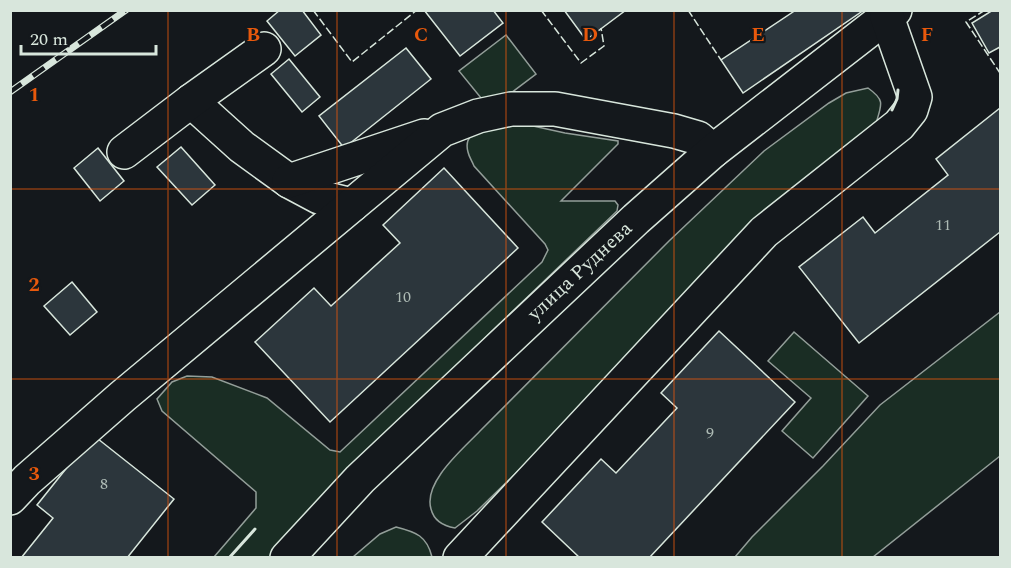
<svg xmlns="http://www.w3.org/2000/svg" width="1011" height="568" font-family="Spectral,serif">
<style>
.green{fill:#1a2d24;stroke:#939e99;stroke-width:1.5}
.building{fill:#2c363c;stroke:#d8e6dc;stroke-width:1.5}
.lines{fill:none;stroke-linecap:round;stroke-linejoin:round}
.minor-casing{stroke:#d8e6dc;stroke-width:36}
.minor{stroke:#14181c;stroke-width:33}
.rail-casing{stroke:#d8e6dc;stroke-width:7}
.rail{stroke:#14181c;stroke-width:4.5;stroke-dasharray:14;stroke-linecap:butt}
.fence{stroke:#d8e6dc;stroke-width:1.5;stroke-dasharray:8 3;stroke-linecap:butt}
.wall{stroke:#d8e6dc;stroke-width:3}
.grid{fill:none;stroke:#e8590c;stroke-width:1.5;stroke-opacity:0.55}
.labels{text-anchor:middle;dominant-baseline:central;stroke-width:4.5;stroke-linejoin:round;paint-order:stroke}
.number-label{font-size:16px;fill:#adbab4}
.street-label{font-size:20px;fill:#d8e6dc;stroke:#14181c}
.grid-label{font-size:20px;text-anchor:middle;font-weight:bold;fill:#e8590c;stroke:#14181c;stroke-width:4.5;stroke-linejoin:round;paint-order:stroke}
</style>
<rect width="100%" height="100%" fill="#14181c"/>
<g class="green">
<polygon points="506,35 536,74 490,109 459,71"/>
<path d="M868,88C885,100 882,104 876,123L761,220L521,468L477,511L455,528C443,526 434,521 431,509C423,482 463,449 480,431L669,241L764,151L829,103L846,93Z"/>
<path d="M524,124L565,133L618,141V144L561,201H615L618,205L617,211L490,333L335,487L272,557H214L256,508V492L162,411L157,399L172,382L187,376L212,377L267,398L330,450L340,452L542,262L548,250L545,244L474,166C472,161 469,157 468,152C460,123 507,125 524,124Z"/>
<polygon points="1000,312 1000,456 873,557 735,557 752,537 823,466 880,405"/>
<polygon points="794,332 868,396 813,458 782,431 811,398 768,361"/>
<path d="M396,527C416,532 427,536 432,557H353L380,534Z"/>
</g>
<g class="building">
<polygon points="280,10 302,10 321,35 295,56 267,21"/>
<polygon points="424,10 493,10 503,23 460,56"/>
<polygon points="564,10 626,10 586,40"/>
<polygon points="796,10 864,10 743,93 721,60"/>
<polygon points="993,10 1000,10 1000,47 989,53 972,23"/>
<polygon points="406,48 431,79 344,148 319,116"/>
<polygon points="289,59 320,97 302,112 271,74"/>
<polygon points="1000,108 1000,232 859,343 799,267 863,217 875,233 948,175 936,159"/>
<polygon points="181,147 215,185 192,205 157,167"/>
<polygon points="98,148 124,181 100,201 74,168"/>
<polygon points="444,168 518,248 330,422 255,342 314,288 331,306 400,243 383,225"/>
<polygon points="72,282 97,312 70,335 44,306"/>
<polygon points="719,331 795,402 649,558 580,558 542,522 601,459 616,473 677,408 661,393"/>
<polygon points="93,435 174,499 127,558 21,558 53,518 37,505"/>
</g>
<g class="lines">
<defs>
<g id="minor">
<polyline points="191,101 242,147 289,181 319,197 352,205"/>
<polyline points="124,152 191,101 264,49"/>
<polyline points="289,181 424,136"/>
<polyline points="10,498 27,480 123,396 442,130 478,116 511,109 555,109 674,131 698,138 713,151"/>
<polyline points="287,558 360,479 636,219 713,151 895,10"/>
<polyline points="460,558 764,232 899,125 911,110 915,97 887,17"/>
</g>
</defs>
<use href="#minor" class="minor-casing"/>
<use href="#minor" class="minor"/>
<defs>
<polyline id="rail" points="10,92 126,10"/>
</defs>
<use href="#rail" class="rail-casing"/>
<use href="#rail" class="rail"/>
<g class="fence">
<polyline points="313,10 352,62 417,10"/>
<polyline points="541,10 581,63 604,46 601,28"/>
<polyline points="688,10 721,60"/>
<polyline points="985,10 966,22 1000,73"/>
</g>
<g class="wall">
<polyline points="892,110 897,99 898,90"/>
<polyline points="229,558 255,529"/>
</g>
</g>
<path class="grid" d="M168,10V558M337,10V558M506,10V558M674,10V558M842,10V558M10,189H1000M10,379H1000"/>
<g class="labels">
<g class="number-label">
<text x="943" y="225">11</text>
<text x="403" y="297">10</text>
<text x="710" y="433">9</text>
<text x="104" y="484">8</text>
</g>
<g class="street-label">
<text transform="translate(580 271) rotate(-43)">улица Руднева</text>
</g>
</g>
<g class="grid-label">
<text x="253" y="41">B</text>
<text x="421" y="41">C</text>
<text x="590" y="41">D</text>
<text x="758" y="41">E</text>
<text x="927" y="41">F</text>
<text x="34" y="101">1</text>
<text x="34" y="291">2</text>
<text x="34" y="480">3</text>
</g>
<rect width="1011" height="568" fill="none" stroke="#d8e6dc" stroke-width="24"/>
<path d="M21 45v9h135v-9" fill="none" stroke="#d8e6dc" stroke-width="3"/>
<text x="30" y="45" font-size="18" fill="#d8e6dc" stroke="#14181c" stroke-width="4.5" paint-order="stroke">20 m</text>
</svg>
